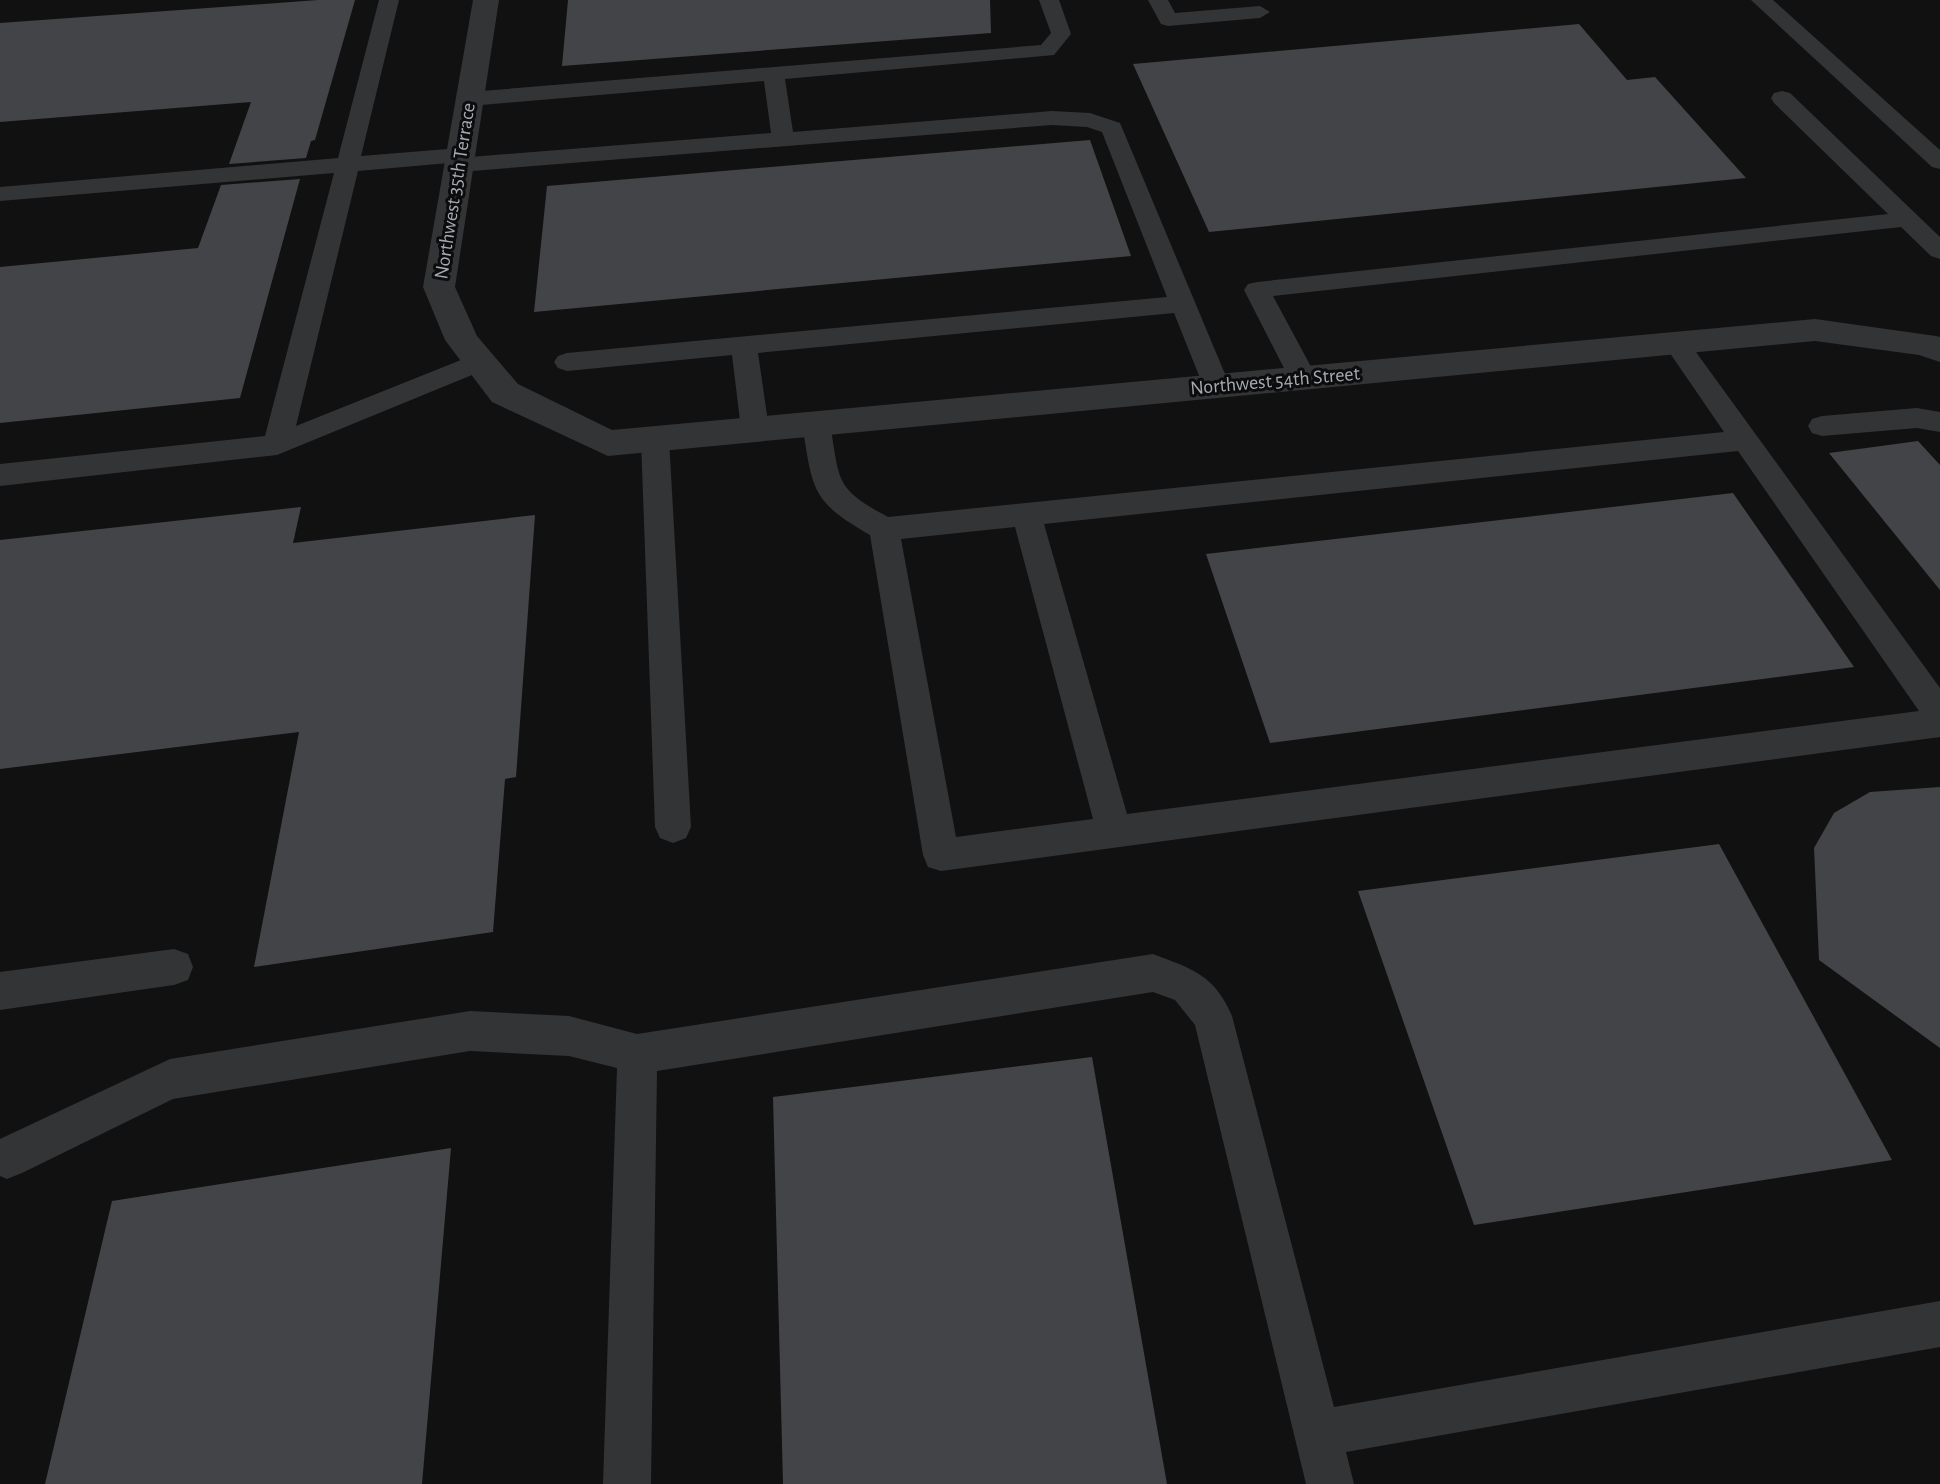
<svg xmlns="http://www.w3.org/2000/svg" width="1940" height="1484" font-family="'Alegreya Sans',sans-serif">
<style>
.building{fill:#434447}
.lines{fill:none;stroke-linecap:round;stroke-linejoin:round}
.service{fill:#323436;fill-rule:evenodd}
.minor{fill:#323436;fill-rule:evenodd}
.labels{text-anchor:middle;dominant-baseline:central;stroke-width:6;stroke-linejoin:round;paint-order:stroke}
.far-street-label{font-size:20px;fill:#a4aab1;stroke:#0c0c0d}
</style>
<rect width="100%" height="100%" fill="#111112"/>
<g class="building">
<polygon points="318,0 355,0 315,140 311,141 306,158 229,164 251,102 0,122 0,23"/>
<polygon points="568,0 990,0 991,33 562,66"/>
<polygon points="1579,24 1627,80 1655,77 1746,178 1209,232 1133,64"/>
<polygon points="1090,140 1131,256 534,312 547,186"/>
<polygon points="300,179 240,398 0,423 0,267 198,248 221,185"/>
<polygon points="1918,441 1940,465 1940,590 1829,453"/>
<polygon points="1733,493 1854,667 1270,743 1206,554"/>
<polygon points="301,507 293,543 535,515 516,777 505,779 493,932 254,967 299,732 0,769 0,540"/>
<polygon points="1940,787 1940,1048 1819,960 1814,848 1834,813 1870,792"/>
<polygon points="1719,844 1892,1160 1474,1225 1358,891"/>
<polygon points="1092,1057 1167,1484 783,1484 773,1097"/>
<polygon points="451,1148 422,1484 45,1484 112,1201"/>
</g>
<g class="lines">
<g class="service">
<polygon points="379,0 399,0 361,156 460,148 468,150 470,157 771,133 764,81 470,106 459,99 470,92 1041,45 1051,33 1039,0 1059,0 1071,34 1054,55 785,79 793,132 1052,111 1090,113 1120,123 1230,386 1226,393 1216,395 1206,393 1174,313 758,353 769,429 765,436 755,439 745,436 741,429 732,355 567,371 558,368 554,362 558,356 567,353 1167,297 1102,132 1087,127 1052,125 459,172 451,170 449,163 358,171 296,426 471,356 480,353 489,356 493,362 489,368 277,455 0,486 0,464 265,436 334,173 0,201 0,187 338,158"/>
<polygon points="1148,0 1168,0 1175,13 1260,6 1270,12 1260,18 1168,26 1161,24"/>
<polygon points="1751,0 1773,0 1940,150 1940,169 1932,167"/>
<polygon points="1782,91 1790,93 1940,237 1940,259 1931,256 1901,227 1273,296 1317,378 1313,385 1303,387 1293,385 1289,378 1244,290 1248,284 1257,282 1888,214 1774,103 1771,98 1774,93"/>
<path d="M1676,334L1685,337L1940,688V737L941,871L928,867L923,855L870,535C810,501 813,489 802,424L806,417L816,414L826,417L830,424C840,481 834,488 888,517L1724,432L1663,343L1667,337ZM1738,451L1919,711L1127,814L1044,524ZM1015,527L1093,819L956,837L901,539Z"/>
<polygon points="1917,408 1940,412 1940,432 1917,428 1822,436 1812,433 1808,426 1812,419 1822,416"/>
<polygon points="655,429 665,432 669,439 691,827 686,838 673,843 660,838 655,827 641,439 645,432"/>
<polygon points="174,949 188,954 193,967 188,980 174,985 0,1010 0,972"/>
<path d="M1153,954C1192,969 1214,974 1232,1016L1334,1407L1940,1301V1347L1346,1452L1354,1484H1306L1195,1025L1175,1000L1153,992L657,1071L651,1484H603L617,1068L569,1056L470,1051L173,1099L22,1173L7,1179L0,1176V1139L170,1059L470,1011L569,1016L637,1034Z"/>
</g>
<polygon class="minor" points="473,0 499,0 455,287 477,336 518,384 612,430 1815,319 1936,336 1940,337 1940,362 1919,355 1815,341 608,456 492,402 445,340 423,287"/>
</g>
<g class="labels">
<g class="far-street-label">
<text transform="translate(455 191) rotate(-81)">Northwest 35th Terrace</text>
<text transform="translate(1275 381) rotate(-5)">Northwest 54th Street</text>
</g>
</g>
</svg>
